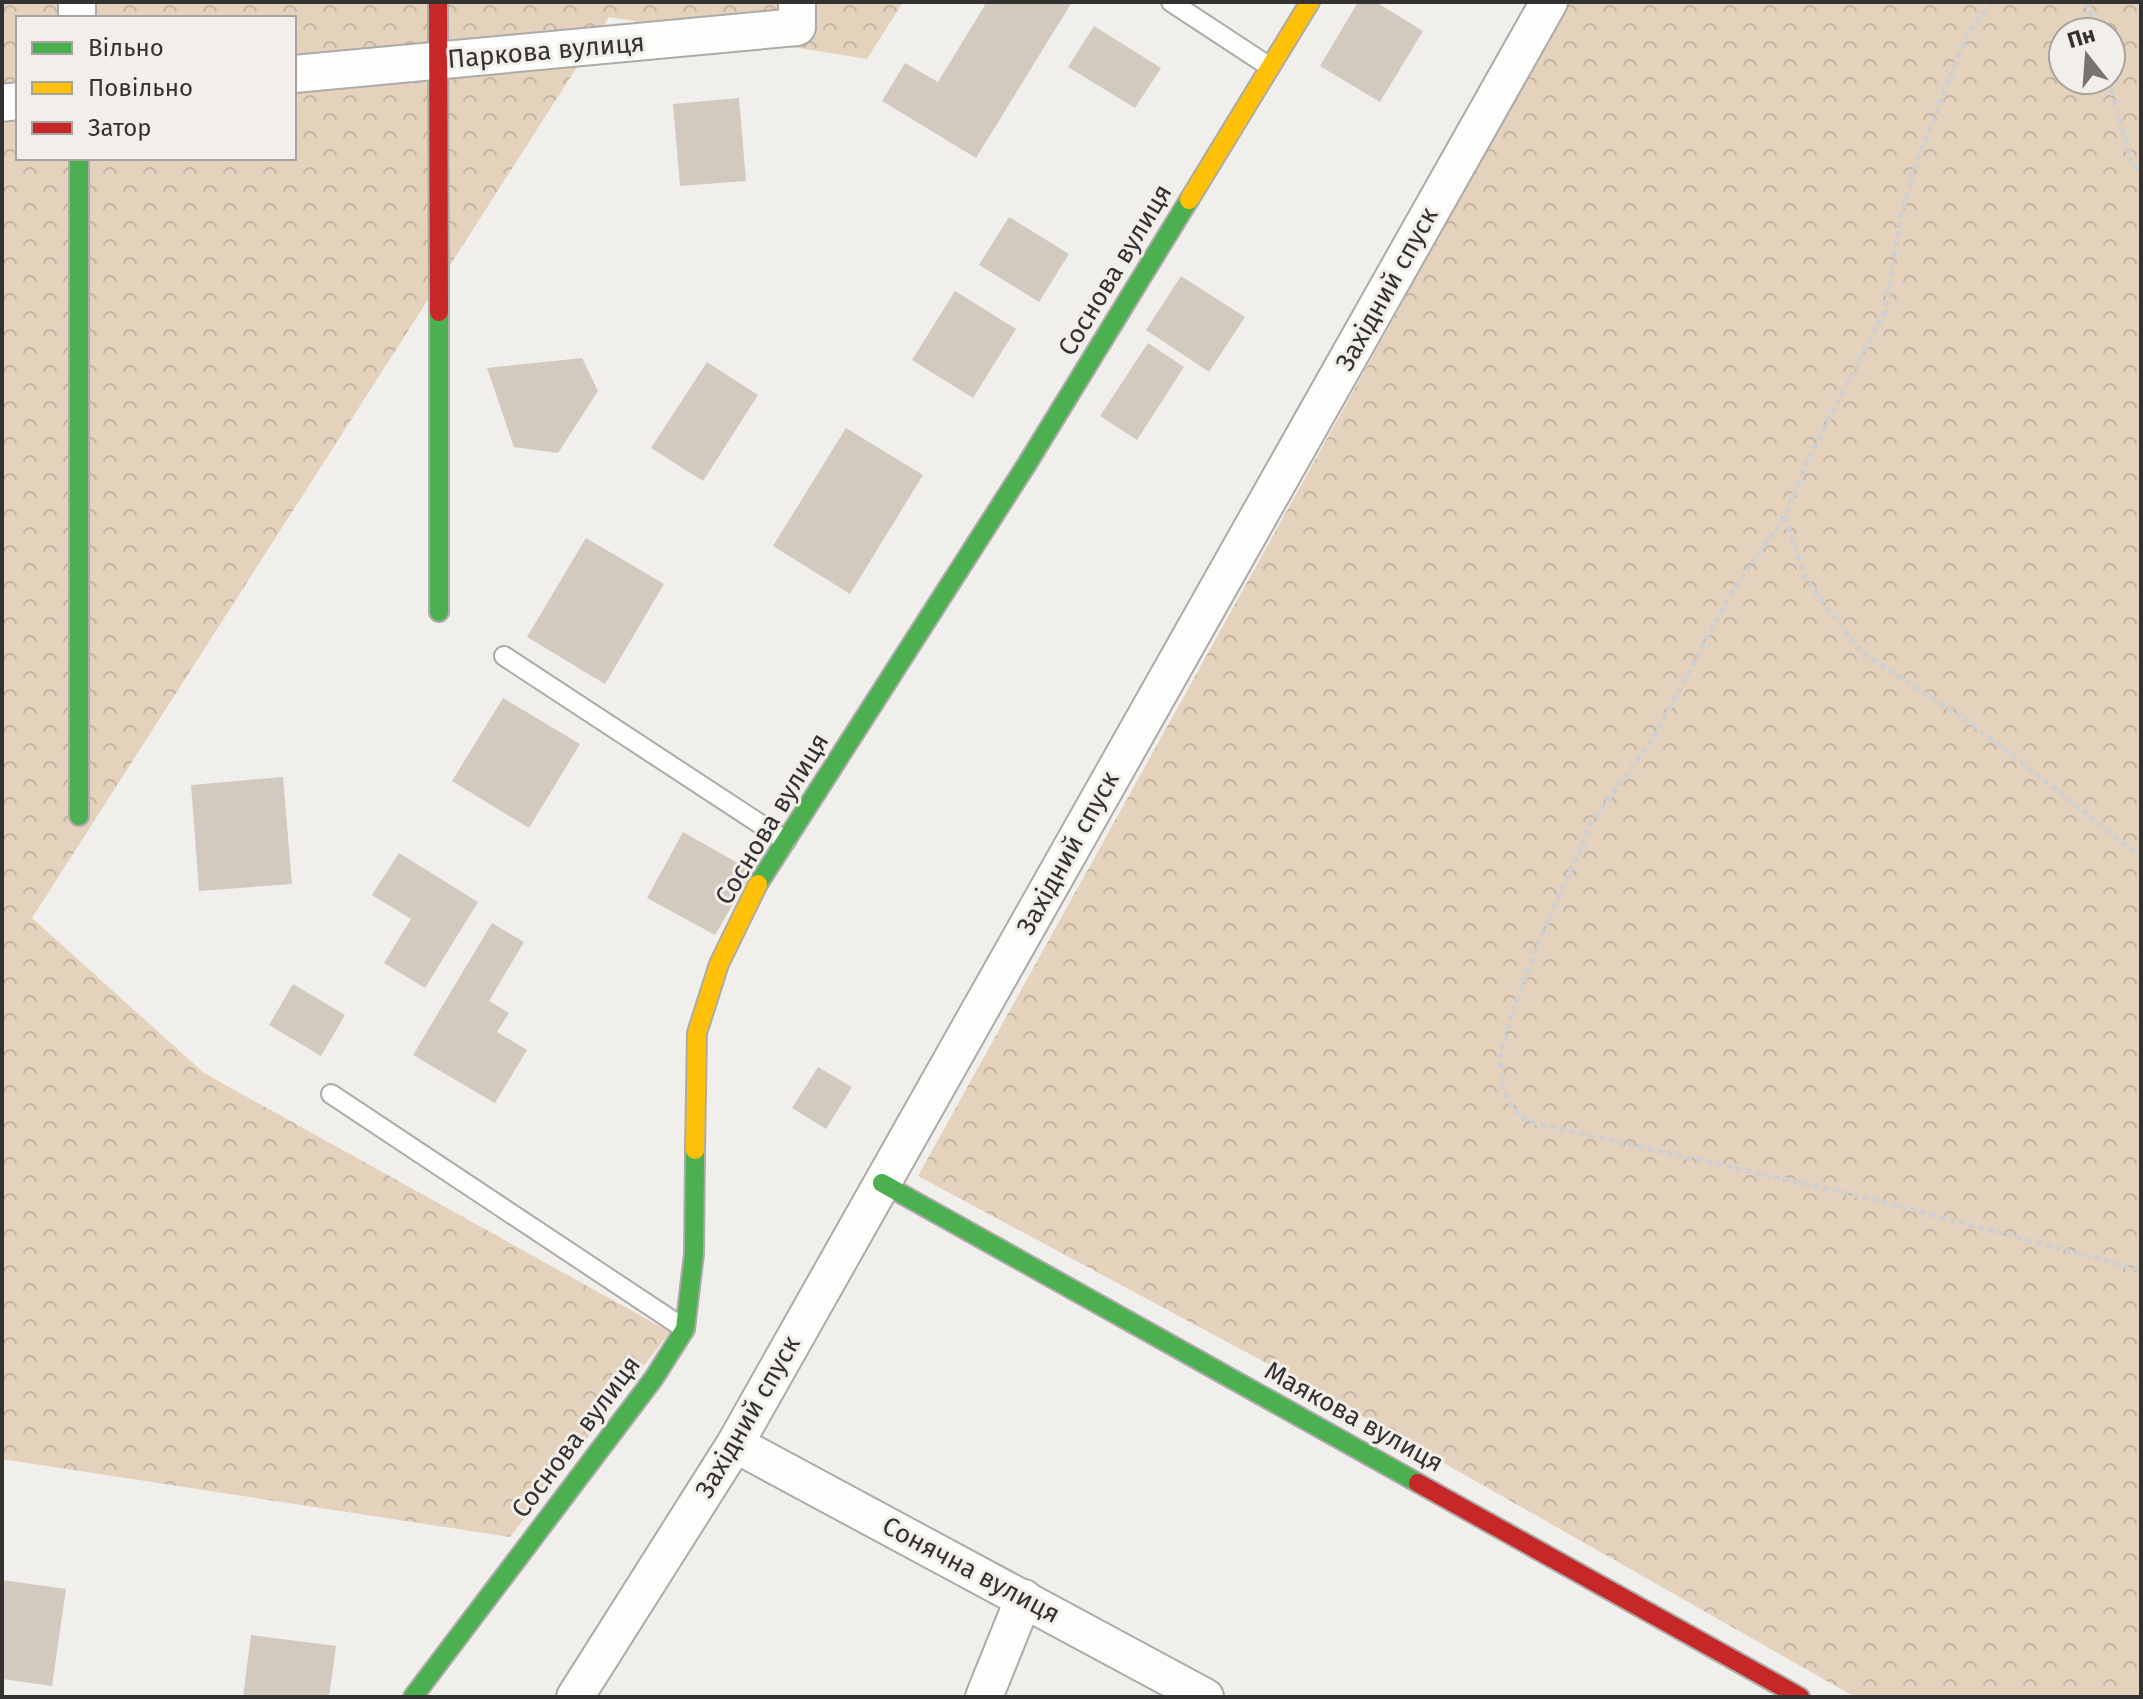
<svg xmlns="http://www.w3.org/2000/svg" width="2143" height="1699" font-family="'Fira Sans',sans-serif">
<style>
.forest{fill:url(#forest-crowns);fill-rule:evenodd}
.building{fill:#d2cabf}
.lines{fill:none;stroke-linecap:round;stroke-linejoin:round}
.lane-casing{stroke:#adaba9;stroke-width:22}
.street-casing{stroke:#adaba9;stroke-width:40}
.fast-casing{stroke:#adaba9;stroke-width:22}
.slow-casing{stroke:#adaba9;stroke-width:22}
.jam-casing{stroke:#adaba9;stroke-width:22}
.path{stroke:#d0d0d0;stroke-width:5;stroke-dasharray:6 4;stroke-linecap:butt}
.lane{stroke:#fdfdfc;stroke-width:18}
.street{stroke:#fdfdfc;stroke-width:36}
.fast{stroke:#4caf50;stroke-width:18}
.slow{stroke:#ffc107;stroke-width:18}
.jam{stroke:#c62828;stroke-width:18}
.labels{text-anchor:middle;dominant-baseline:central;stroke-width:6;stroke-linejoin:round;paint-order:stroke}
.street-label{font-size:26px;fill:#333231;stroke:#f2efeb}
</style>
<defs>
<pattern id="forest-crowns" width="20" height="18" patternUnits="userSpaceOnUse" patternTransform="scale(2)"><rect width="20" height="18" fill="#e4d2bc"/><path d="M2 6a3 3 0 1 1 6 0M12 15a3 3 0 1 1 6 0" fill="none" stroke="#c4b5a2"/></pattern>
</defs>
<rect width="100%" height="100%" fill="#f1efec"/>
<g class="forest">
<path d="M2,2H903L867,59L609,17L32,918L204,1073L670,1332L510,1537L2,1459ZM18,18H294V158H18Z"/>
<path d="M1569,2H2141V1697H1855L1298,1380L918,1176ZM2063,32H2111V80H2063Z"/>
</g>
<g class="building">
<polygon points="980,2 1072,2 976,158 882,101 905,63 938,82 985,5"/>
<polygon points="1358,2 1376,2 1423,31 1380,102 1320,66"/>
<polygon points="1094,26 1161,68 1135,108 1068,67"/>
<polygon points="739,98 746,181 680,186 673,104"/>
<polygon points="1009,217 1069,254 1039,302 979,265"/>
<polygon points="1181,276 1245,317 1209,372 1146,330"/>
<polygon points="955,291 1016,329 973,398 912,360"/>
<polygon points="1148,343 1184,367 1137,440 1100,416"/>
<polygon points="582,358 598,391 558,453 514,447 487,368"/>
<polygon points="707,362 758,395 703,481 651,448"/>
<polygon points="846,428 923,475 850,594 773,546"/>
<polygon points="586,538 664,584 605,684 527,637"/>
<polygon points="503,698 580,744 529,828 452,781"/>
<polygon points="283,777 292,884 199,891 191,785"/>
<polygon points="683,832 752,871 715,935 647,898"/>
<polygon points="399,853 478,902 425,988 384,963 411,919 372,895"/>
<polygon points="492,923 524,942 489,1001 509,1013 497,1032 527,1050 495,1103 413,1055"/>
<polygon points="293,984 345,1015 321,1056 269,1025"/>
<polygon points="818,1067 852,1087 826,1129 792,1108"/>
<polygon points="2,1580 66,1589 52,1686 2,1679"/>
<polygon points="251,1635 336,1646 329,1697 243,1697"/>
</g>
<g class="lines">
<defs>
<g id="lane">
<polyline points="1171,2 1270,67"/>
<polyline points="504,656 786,841"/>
<polyline points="331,1094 685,1329"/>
</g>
<g id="street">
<polyline points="77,2 77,18"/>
<polyline points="294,74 797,27 797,2"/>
<polyline points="2,103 18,101"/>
<polyline points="735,1444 1205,1697"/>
<polyline points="575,1697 735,1444 1549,2"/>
<polyline points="984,1697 1024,1598"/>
</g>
<g id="fast">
<polyline points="79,158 79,816"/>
<polyline points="439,312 439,612"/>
<polyline points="758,884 1027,464 1189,200"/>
<polyline points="882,1183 1418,1483"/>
<polyline points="413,1697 654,1378 685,1329 694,1254 695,1150"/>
</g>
<g id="slow">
<polyline points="1189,200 1310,2"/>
<polyline points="695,1150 697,1033 719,964 758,884"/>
</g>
<g id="jam">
<polyline points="438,2 439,312"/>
<polyline points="1418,1483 1800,1697"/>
</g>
</defs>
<use href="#lane" class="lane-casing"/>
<use href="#street" class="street-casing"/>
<use href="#fast" class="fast-casing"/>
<use href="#slow" class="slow-casing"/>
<use href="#jam" class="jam-casing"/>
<g class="path">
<polyline points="1992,2 1967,35 1917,160 1901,216 1885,311 1807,461 1785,516 1729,597 1654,737 1592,822 1540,939 1511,1016 1500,1058 1503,1087 1512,1107 1530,1122 1868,1198 2141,1270"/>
<polyline points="2087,2 2096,32"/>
<polyline points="2109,80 2132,164 2141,172"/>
<polyline points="1785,517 1806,580 1861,652 1971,723 2141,857"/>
</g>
<use href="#lane" class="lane"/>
<use href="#street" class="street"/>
<use href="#fast" class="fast"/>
<use href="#slow" class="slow"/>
<use href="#jam" class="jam"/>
</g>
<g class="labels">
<g class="street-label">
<text transform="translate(546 51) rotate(-5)">Паркова вулиця</text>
<text transform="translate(1115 270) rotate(-59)">Соснова вулиця</text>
<text transform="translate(1387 289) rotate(-61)">Західний спуск</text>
<text transform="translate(772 819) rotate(-59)">Соснова вулиця</text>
<text transform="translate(1068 853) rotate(-61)">Західний спуск</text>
<text transform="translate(748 1417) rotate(-60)">Західний спуск</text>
<text transform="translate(1354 1417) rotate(29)">Маякова вулиця</text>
<text transform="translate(576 1437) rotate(-53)">Соснова вулиця</text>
<text transform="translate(971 1570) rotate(28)">Сонячна вулиця</text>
</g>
</g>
<rect width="2143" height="1699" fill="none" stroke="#333231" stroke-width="8"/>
<rect x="16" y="16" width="280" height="144" fill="#f2efeb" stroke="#a6a3a1" stroke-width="2"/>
<rect x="32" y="42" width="40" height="12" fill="#4caf50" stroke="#a6a3a1" stroke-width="2"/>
<text x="88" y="56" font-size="24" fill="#333231">Вільно</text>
<rect x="32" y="82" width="40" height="12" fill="#ffc107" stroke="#a6a3a1" stroke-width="2"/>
<text x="88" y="96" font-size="24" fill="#333231">Повільно</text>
<rect x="32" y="122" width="40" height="12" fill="#c62828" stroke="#a6a3a1" stroke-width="2"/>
<text x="88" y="136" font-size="24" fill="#333231">Затор</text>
<g transform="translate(2087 56) rotate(343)"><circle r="38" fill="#f2efeb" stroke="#a6a3a1" stroke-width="2"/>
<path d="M0-6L14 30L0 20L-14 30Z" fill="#767472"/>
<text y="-12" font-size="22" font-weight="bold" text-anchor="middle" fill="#333231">Пн</text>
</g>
</svg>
